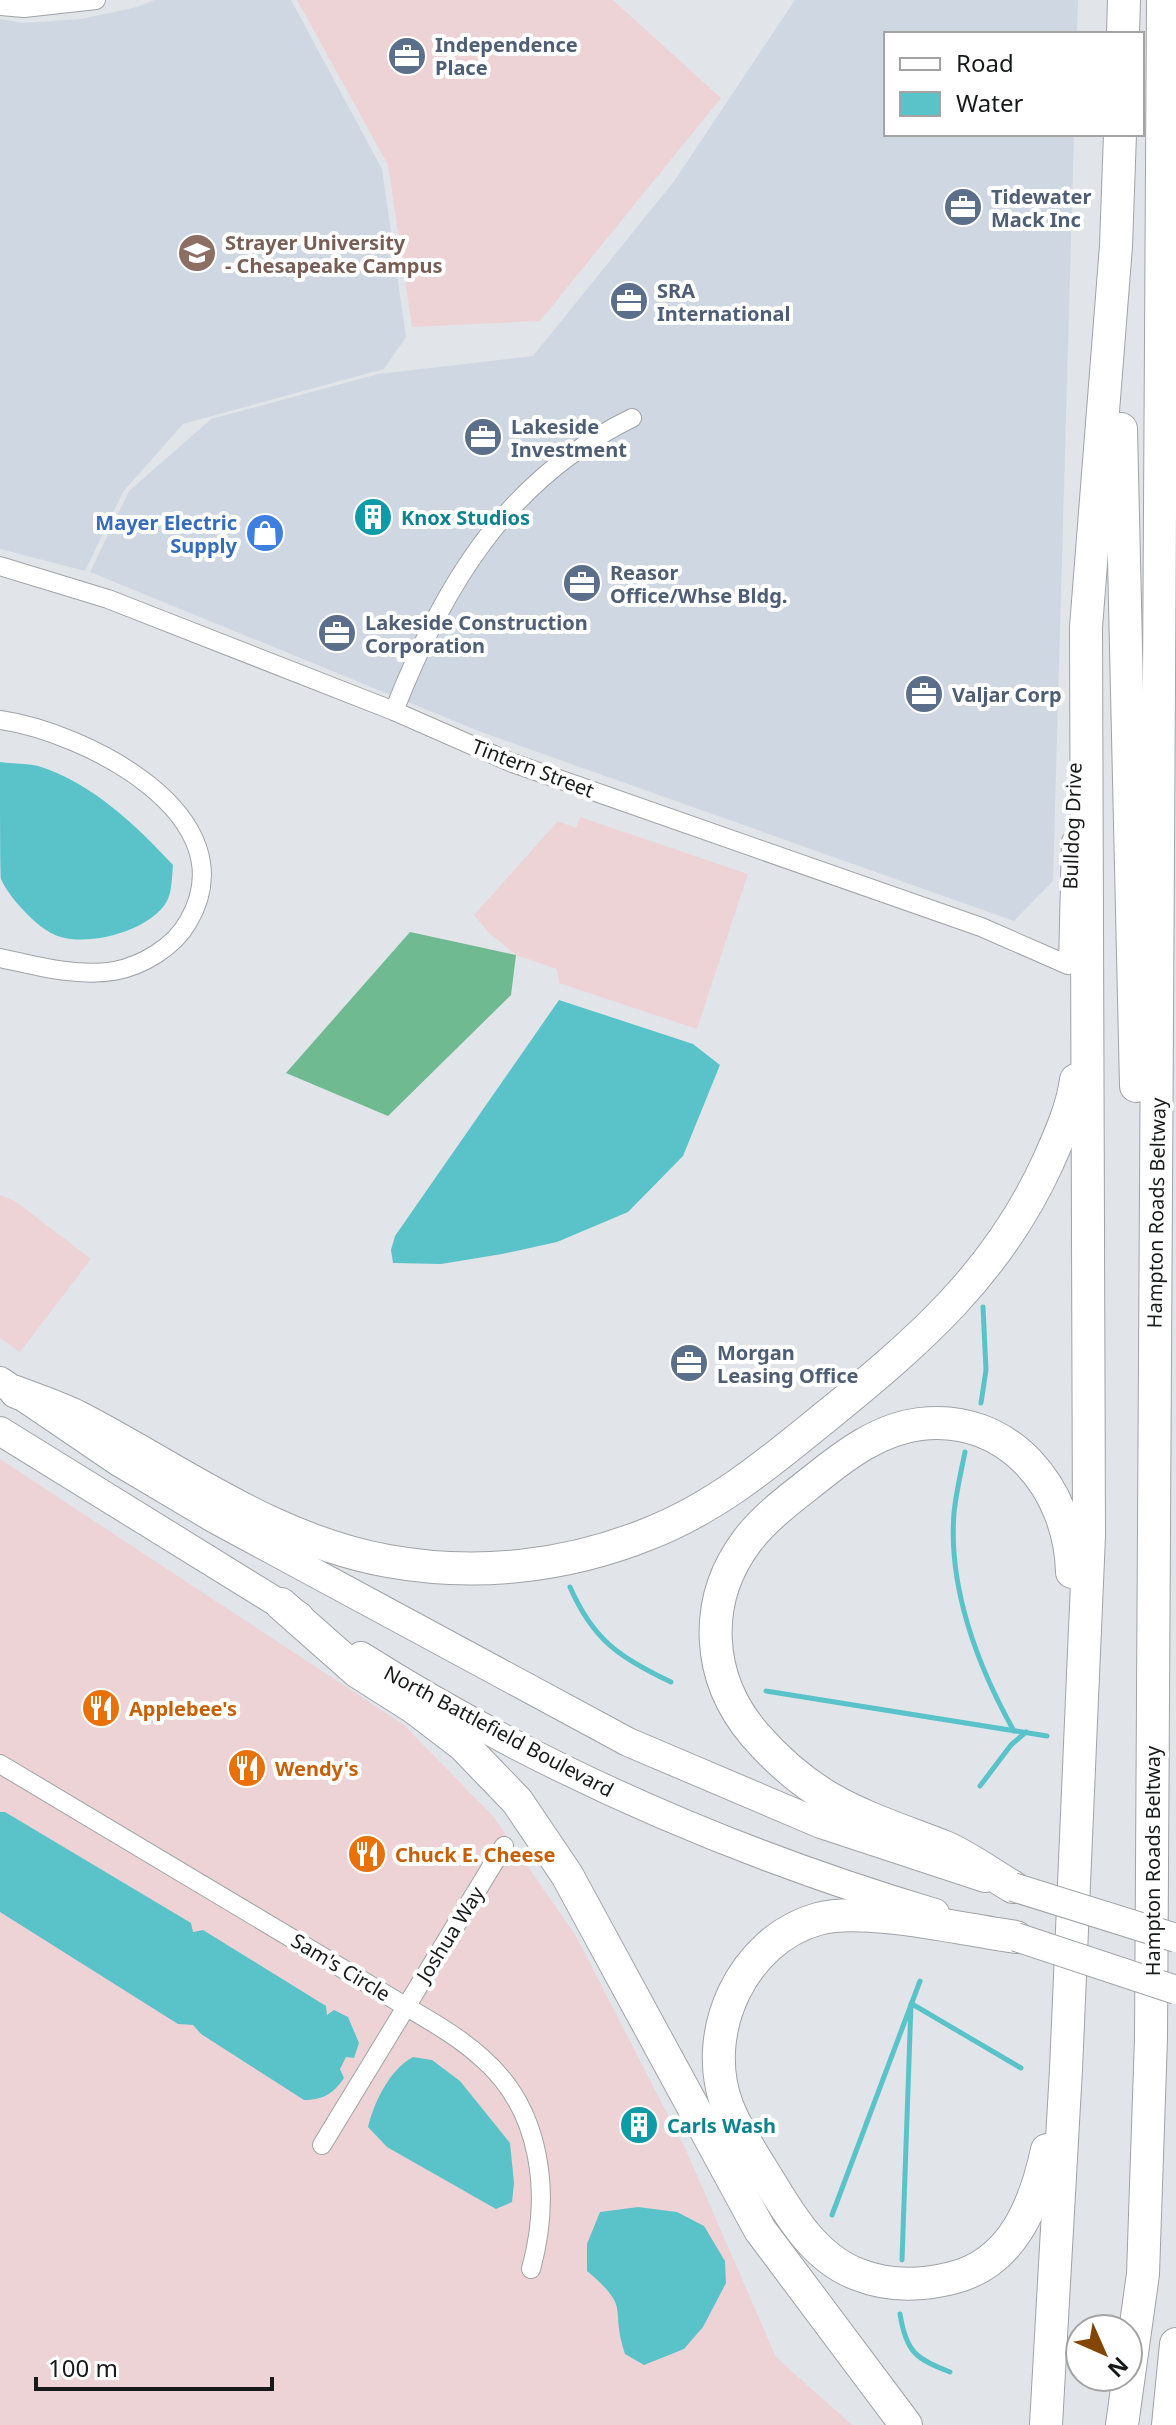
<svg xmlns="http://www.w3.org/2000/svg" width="1176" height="2425" font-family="'Noto Sans',sans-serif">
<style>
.commercial{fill:#edd3d6}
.built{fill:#cfd8e2}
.forest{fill:#6fba91}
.water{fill:#5ac3ca}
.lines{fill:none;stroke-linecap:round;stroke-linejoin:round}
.stream{stroke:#5ac3ca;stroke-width:5}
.minor-casing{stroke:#9fa3a6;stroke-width:20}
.primary-casing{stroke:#9fa3a6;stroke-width:30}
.motorway-casing{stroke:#9fa3a6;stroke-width:34}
.minor{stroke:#fff;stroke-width:18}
.primary{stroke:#fff;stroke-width:28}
.motorway{stroke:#fff;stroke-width:32}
.primary-bridge-casing{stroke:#9fa3a6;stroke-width:30;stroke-linecap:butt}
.primary-bridge{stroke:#fff;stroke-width:28}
.labels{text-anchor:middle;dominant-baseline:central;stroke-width:8;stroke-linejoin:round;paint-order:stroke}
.service-label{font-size:20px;font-weight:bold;fill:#4e5e75;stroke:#fff;text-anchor:start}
.education-label{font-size:20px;font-weight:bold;fill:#785e54;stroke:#fff;text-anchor:start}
.culture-label{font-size:20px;font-weight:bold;fill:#0d838f;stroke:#fff;text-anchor:start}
.shop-label{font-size:20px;font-weight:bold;fill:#366cbe;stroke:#fff;text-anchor:end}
.street-label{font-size:20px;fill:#18191a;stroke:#fff}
.food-label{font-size:20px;font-weight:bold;fill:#c56008;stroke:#fff;text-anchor:start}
</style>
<rect width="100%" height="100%" fill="#e1e5e9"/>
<g class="commercial">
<polygon points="297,0 613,0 721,98 540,321 412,327 388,165"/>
<polygon points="580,817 748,874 697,1029 559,983 557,969 516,955 489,933 474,915 558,821 576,828"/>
<polygon points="0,1195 15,1201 91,1259 20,1352 0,1338"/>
<polygon points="0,1459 404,1725 492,1815 576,1936 686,2150 776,2357 852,2425 0,2425"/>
</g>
<g class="built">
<polygon points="154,0 291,0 382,169 406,337 384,369 183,424 123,492 85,571 0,549 0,19 23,23 81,19 137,7"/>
<polygon points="795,0 1078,0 1077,34 886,34 886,134 1074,134 1053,881 1014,921 481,732 90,572 129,491 211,419 378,374 533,356 675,180"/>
</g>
<polygon class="forest" points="410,932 516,955 511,995 388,1116 286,1073"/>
<g class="water">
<path d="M0,762C12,764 26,763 38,766C91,782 137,826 173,865C172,876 172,892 167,901C150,932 81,950 51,933C34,924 8,896 1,879C0,867 0,782 0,762Z"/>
<polygon points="559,1000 693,1044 720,1065 683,1156 628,1212 557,1242 502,1254 441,1264 393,1263 391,1250 395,1236"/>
<path d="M0,1812H5L191,1923L193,1932L203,1930L326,2006L327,2015L334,2010L348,2017L359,2043L354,2058L346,2057L340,2069L344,2078C333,2094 323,2100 304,2100L201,2034L193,2025L178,2024L0,1912Z"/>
<path d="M413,2057L432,2060L460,2081L510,2143L514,2183L512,2202L496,2209L387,2147L368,2127C374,2102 390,2069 413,2057Z"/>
<path d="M638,2207L677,2212L704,2226L725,2261L726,2283L703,2327L684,2349L644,2365L625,2354C609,2306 633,2310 587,2271V2244L600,2212Z"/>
</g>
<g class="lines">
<g class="stream">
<polyline points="981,1403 986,1370 983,1307"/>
<path d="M965,1452C961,1472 956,1493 954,1513C948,1588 978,1667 1014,1731"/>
<path d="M570,1587C593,1640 620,1658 671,1682"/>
<polyline points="766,1691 1047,1736"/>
<polyline points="980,1786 1011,1745 1026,1732"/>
<polyline points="912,2004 1021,2068"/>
<polyline points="832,2215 920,1981"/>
<polyline points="902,2260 911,2004"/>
<path d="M900,2314C906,2351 915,2359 950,2372"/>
</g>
<defs>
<g id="minor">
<polyline points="0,6 24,8 96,0"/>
<polyline points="0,566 108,599 394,711 510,762 981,927 1068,965 1071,841"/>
<path d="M394,711C443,586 507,479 632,418"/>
<path d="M0,720C84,732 251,815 188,922C174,947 142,966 114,971C77,977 36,966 0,958"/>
<path d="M0,1764L405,2006C432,2022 459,2037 482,2058C543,2111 551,2196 531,2269"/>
<polyline points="322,2145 504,1846"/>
</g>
<g id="primary">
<polyline points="0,1381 119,1462 215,1519 628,1742 821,1824 985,1878"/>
<polyline points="0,1431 299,1616"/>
<path d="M361,1656C538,1768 734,1853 935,1913"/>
</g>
<g id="motorway">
<polyline points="1123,34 1124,0"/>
<polyline points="1121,429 1136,1086"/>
<path d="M16,1392C36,1400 58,1407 78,1417C181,1470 271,1540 388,1561C476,1577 566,1567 648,1534C715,1508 769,1463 824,1418C918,1342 997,1274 1048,1162C1060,1135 1072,1109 1076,1080"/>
<polyline points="281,1604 358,1672 416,1709 463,1745 517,1801 567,1875 760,2230 906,2425"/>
<path d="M1013,1887C991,1874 968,1857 945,1847C865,1816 815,1804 755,1735C706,1678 702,1601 747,1541C765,1517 791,1498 814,1480C845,1455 879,1429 920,1424C1009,1413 1070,1489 1072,1572"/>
<path d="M1016,1937C965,1930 864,1906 818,1919C742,1940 700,2033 727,2105C737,2132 756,2159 771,2184C792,2219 817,2259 857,2274C889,2287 920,2286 952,2278C1013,2263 1035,2205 1047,2150"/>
<polyline points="1046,2425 1066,2069 1089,1536 1086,627 1116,246 1120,134"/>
<polyline points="1122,2425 1143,2274 1151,2038 1163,0"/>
<polyline points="1168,2425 1176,2344"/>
</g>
</defs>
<use href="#minor" class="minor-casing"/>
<use href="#primary" class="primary-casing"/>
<use href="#motorway" class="motorway-casing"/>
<use href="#minor" class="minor"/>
<use href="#primary" class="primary"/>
<use href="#motorway" class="motorway"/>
<defs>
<g id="primary-bridge">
<polyline points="1013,1887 1176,1938"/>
<polyline points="1016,1937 1176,1990"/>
</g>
</defs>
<use href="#primary-bridge" class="primary-bridge-casing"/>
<use href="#primary-bridge" class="primary-bridge"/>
</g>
<defs>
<symbol id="office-disc" viewBox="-11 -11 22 22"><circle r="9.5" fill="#5c6f8a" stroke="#fff"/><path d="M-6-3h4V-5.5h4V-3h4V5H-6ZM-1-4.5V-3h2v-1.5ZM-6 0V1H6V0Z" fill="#fff"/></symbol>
<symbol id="university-disc" viewBox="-11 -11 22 22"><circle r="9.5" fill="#8d6e63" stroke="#fff"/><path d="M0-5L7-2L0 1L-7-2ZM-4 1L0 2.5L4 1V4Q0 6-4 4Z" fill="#fff"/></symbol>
<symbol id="building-disc" viewBox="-11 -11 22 22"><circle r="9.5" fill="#0f9aa8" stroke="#fff"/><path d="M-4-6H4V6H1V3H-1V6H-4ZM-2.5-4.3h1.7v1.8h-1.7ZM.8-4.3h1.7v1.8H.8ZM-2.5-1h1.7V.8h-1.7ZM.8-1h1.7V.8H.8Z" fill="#fff"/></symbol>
<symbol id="shop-disc" viewBox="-11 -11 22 22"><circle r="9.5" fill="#3f7fe0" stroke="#fff"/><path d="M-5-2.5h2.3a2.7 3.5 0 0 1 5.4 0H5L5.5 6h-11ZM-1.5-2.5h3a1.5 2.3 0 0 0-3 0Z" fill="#fff"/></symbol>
<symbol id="restaurant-disc" viewBox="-11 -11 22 22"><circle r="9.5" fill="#e8710a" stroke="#fff"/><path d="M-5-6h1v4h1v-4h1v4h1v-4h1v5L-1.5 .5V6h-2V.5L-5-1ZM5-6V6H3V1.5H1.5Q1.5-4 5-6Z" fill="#fff"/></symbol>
</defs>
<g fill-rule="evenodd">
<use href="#office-disc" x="385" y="34" width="44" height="44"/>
<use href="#office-disc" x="941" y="185" width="44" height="44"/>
<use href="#university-disc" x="175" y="231" width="44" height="44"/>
<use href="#office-disc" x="607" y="279" width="44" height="44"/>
<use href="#office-disc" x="461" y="415" width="44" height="44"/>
<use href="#building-disc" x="351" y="495" width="44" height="44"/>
<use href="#shop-disc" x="243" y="511" width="44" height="44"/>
<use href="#office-disc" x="560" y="561" width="44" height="44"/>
<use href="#office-disc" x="315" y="611" width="44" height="44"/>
<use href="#office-disc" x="902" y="672" width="44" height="44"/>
<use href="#office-disc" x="667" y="1341" width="44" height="44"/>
<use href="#restaurant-disc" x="79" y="1686" width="44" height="44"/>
<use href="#restaurant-disc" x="225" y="1746" width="44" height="44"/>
<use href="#restaurant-disc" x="345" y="1832" width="44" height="44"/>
<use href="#building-disc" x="617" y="2103" width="44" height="44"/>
</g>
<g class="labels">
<g class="service-label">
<text x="435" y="44">Independence<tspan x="435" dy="23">Place</tspan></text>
<text x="991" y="196">Tidewater<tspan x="991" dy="23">Mack Inc</tspan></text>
<text x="657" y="290">SRA<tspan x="657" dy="23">International</tspan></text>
<text x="511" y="426">Lakeside<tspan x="511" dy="23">Investment</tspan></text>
<text x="610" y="572">Reasor<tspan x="610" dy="23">Office/Whse Bldg.</tspan></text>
<text x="365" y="622">Lakeside Construction<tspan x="365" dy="23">Corporation</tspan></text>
<text x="952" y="694">Valjar Corp</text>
<text x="717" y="1352">Morgan<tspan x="717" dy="23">Leasing Office</tspan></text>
</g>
<g class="education-label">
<text x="225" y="242">Strayer University<tspan x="225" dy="23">- Chesapeake Campus</tspan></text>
</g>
<g class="culture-label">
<text x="401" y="517">Knox Studios</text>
<text x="667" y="2125">Carls Wash</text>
</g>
<g class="shop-label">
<text x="237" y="522">Mayer Electric<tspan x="237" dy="23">Supply</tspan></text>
</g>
<g class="street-label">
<text transform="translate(533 768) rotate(21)">Tintern Street</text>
<text transform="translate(1072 826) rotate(-88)">Bulldog Drive</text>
<text transform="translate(1156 1213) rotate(-89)">Hampton Roads Beltway</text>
<text transform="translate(499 1731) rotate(28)">North Battlefield Boulevard</text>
<text transform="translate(1152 1861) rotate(-90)">Hampton Roads Beltway</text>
<text transform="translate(450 1934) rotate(-58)">Joshua Way</text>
<text transform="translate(341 1967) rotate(31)">Sam's Circle</text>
</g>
<g class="food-label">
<text x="129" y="1708">Applebee's</text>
<text x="275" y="1768">Wendy's</text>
<text x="395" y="1854">Chuck E. Cheese</text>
</g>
</g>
<rect x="884" y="32" width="260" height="104" fill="#ffffff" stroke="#a3a3a3" stroke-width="2"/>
<rect x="900" y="58" width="40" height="12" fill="#ffffff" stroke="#a3a3a3" stroke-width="2"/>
<text x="956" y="72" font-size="24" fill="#18191a">Road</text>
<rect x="900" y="92" width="40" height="24" fill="#5ac3ca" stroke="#a3a3a3" stroke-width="2"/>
<text x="956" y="112" font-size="24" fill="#18191a">Water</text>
<g transform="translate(1104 2353) rotate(135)"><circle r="38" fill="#ffffff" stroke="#a3a3a3" stroke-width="2"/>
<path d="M0-6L14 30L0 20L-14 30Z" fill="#844606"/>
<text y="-12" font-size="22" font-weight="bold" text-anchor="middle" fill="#18191a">N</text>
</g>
<path d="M36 2377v12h236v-12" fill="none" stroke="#18191a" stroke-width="4"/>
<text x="48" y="2377" font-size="24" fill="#18191a" stroke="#ffffff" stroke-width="6" paint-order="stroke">100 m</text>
</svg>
